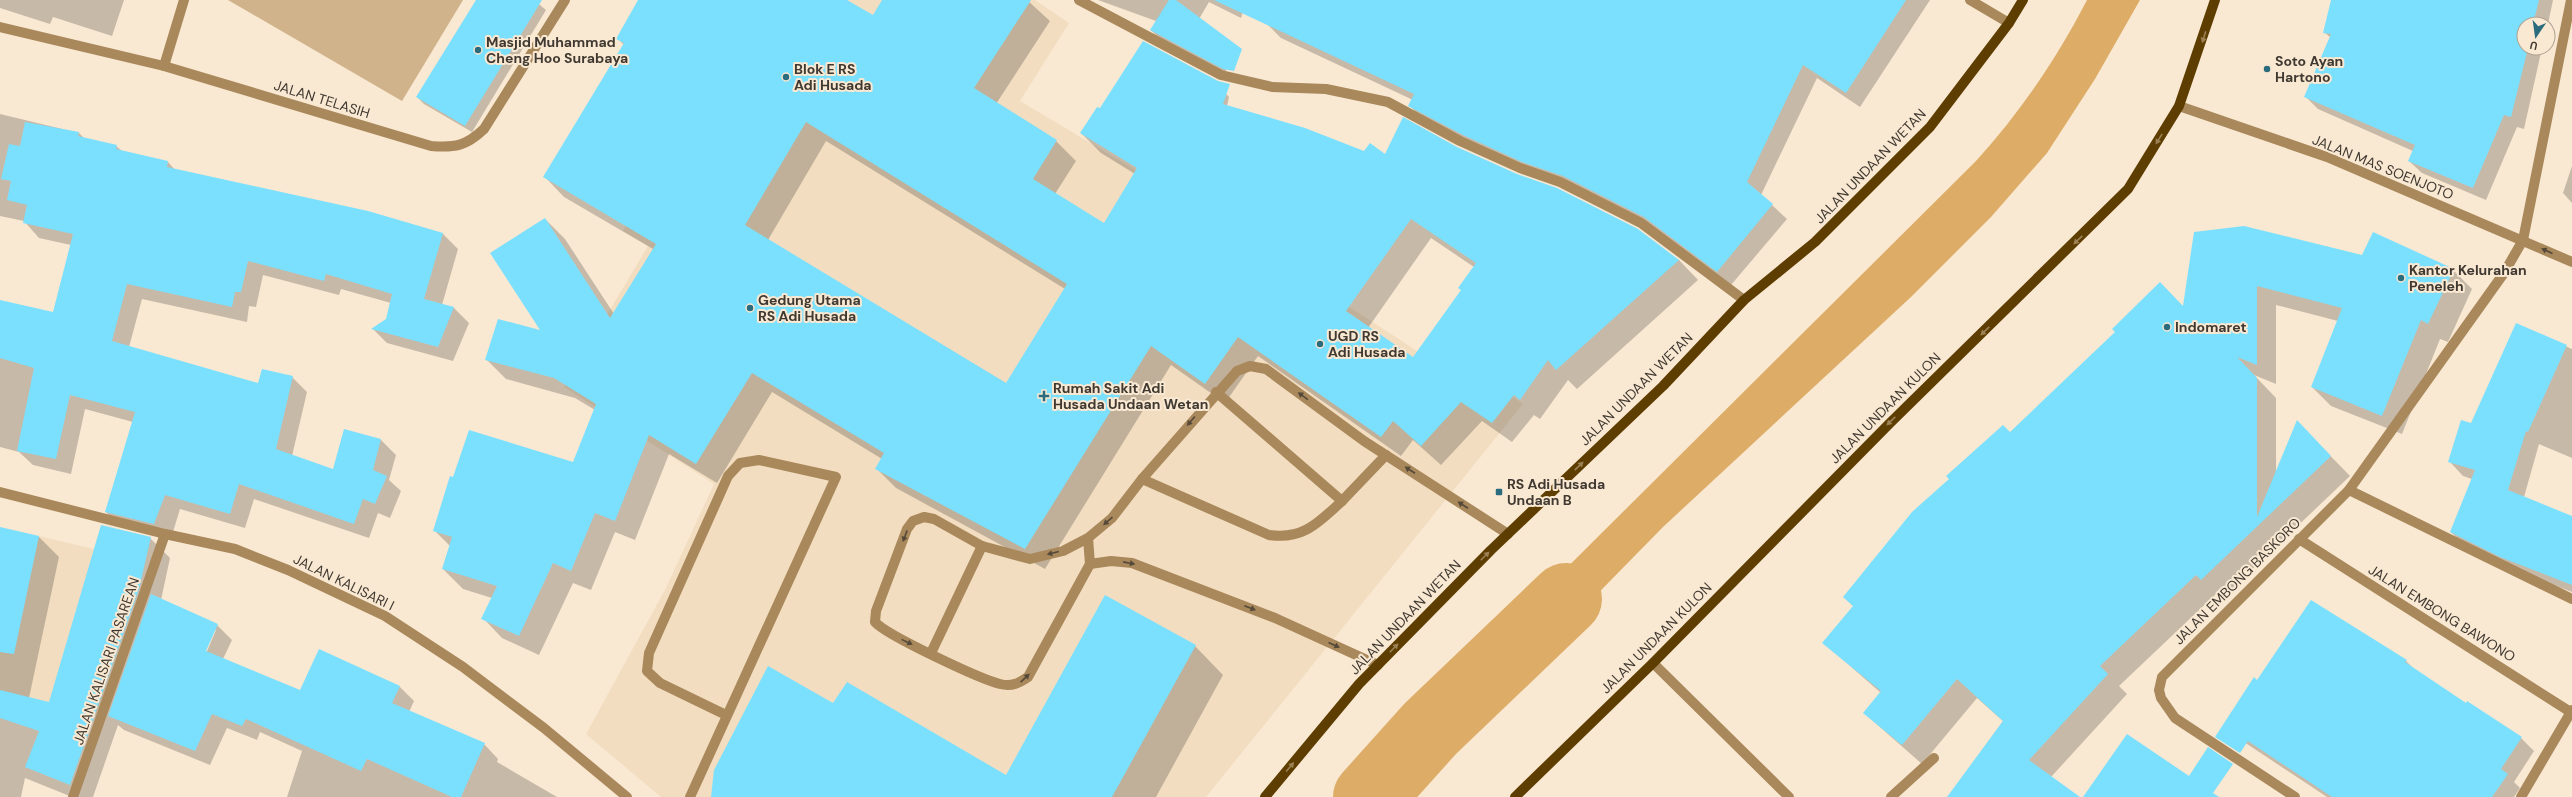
<svg xmlns="http://www.w3.org/2000/svg" width="2572" height="797" font-family="'DM Sans',sans-serif">
<style>
.built{fill:#f2ddc0}
.green{fill:#d0b28b}
.water{fill:#ddad68}
.shadow{fill:#0003;fill-rule:evenodd}
.lines{fill:none;stroke-linecap:round;stroke-linejoin:round}
.river{stroke:#ddad68;stroke-width:72}
.building{fill:#7be0fe;fill-rule:evenodd}
.minor{stroke:#a9885b;stroke-width:10}
.major{stroke:#5e3d00;stroke-width:10}
.oneway{fill:#9c8154}
.oneway2{fill:#554939}
.poi-dot{fill:#2a6c7e;stroke:#f9e8d2;stroke-width:1.5}
.labels{text-anchor:middle;dominant-baseline:central;stroke-width:4;stroke-linejoin:round;paint-order:stroke}
.poi-label{font-size:14px;font-weight:bold;fill:#403931;stroke:#f9e8d2;text-anchor:start}
.street-label{font-size:14px;fill:#403931;stroke:#f9e8d2}
</style>
<rect width="100%" height="100%" fill="#f9e8d2"/>
<g class="built">
<polygon points="757,0 1035,0 1069,23 1020,101 1181,197 1443,368 1456,356 1523,404 1206,797 661,797 586,734 665,590 714,484 564,387 648,246 623,231 662,168"/>
<polygon points="0,527 145,561 135,598 96,716 0,693"/>
</g>
<polygon class="green" points="228,0 463,0 402,101"/>
<path class="water" d="M2087,0H2140L2095,79L2047,153L1991,217L1911,297L1663,527L1509,684L1480,654L1976,161C2021,111 2056,60 2087,0Z"/>
<g class="shadow">
<polygon points="0,0 124,0 112,36 53,17 50,24 0,8"/>
<polygon points="477,0 534,0 546,10 472,132 424,104 417,97"/>
<path d="M639,0H845L873,16L884,0H1027L1050,21L996,104L1056,141L1076,161L1055,194L1104,224L1135,174L1101,153L1081,133L1100,110L1209,77L1229,97L1227,106L1365,152L1386,155L1457,148L1679,260L1698,280L1577,389L1568,380L1540,419L1534,415L1512,442L1482,421L1441,465L1413,440L1401,456L1258,356L1225,403L1171,365L1045,569L896,488L876,468L882,459L772,392L717,483L669,454L635,540L615,532L591,590L573,583L539,655L502,638L483,618L492,598L463,589L443,569L450,546L434,530L454,478L574,464L595,410L575,398L506,379L486,359L542,332L545,219L565,239L614,314L653,249L564,197L545,177L624,45L617,38ZM826,141L1065,289L1007,384L768,240ZM1431,238L1474,267L1462,290L1413,359L1368,328Z"/>
<polygon points="1098,0 1246,0 1241,18 1209,2 1199,19 1233,46 1225,74 1162,41 1151,30 1156,21"/>
<polygon points="1280,0 1930,0 1860,107 1817,78 1761,195 1787,219 1731,285 1659,231 1424,120 1410,106 1413,100 1281,38 1267,24"/>
<polygon points="2332,0 2553,0 2548,24 2524,24 2524,48 2542,48 2524,129 2517,127 2486,200 2422,173 2409,161 2413,151 2318,109 2306,97 2331,38 2324,32"/>
<polygon points="0,114 79,133 85,139 116,146 122,151 168,162 175,170 368,212 443,234 458,249 442,305 454,308 469,323 453,361 387,343 373,329 387,320 391,303 341,289 339,295 263,275 256,307 249,306 247,322 142,299 129,347 259,385 292,377 307,392 292,456 334,470 345,430 381,440 396,455 389,480 401,491 390,518 378,513 369,538 254,499 245,528 180,509 173,532 121,527 106,512 133,422 85,409 71,474 33,465 19,452 0,447 0,301 54,313 71,245 39,238 24,221 0,216"/>
<polygon points="2572,166 2572,203 2563,193"/>
<polygon points="2195,233 2453,270 2472,289 2448,342 2440,339 2402,434 2331,406 2312,387 2338,321 2276,305 2276,384 2254,375 2276,398 2276,474 2316,441 2350,476 2221,599 2216,594 2119,686 2127,694 2051,777 2078,797 1948,797 2003,721 1977,698 1922,764 1864,713 1881,693 1824,643 1854,607 1844,597 2010,433 2184,307"/>
<polygon points="2516,325 2572,349 2572,458 2539,444 2524,497 2572,517 2572,592 2515,570 2465,546 2451,532 2472,479 2463,476 2450,462 2472,425"/>
<path d="M0,528L39,537L59,557L29,698L49,704L150,538L170,558L161,600L217,625L232,640L223,659L301,691L399,686L414,701L409,712L484,744L498,759L497,762L557,797H287L302,751L260,732L257,740L227,728L210,765L124,730L118,725L93,797H72L25,778L21,797H0ZM214,630H216L205,656L203,655Z"/>
<polygon points="2311,601 2406,661 2416,671 2466,705 2521,738 2534,751 2514,782 2520,788 2514,797 2327,797 2238,738 2253,688"/>
<polygon points="1195,646 1223,675 1156,797 712,797 833,704 1006,776"/>
</g>
<g class="lines">
<polyline class="river" points="1369,797 1430,729 1566,599"/>
</g>
<g class="building">
<polygon points="476,0 542,0 465,126 416,97"/>
<path d="M638,0H847L873,15L882,0H1031L974,88L1057,140L1033,179L1104,223L1137,168L1080,133L1097,107L1100,108L1143,41L1218,81L1230,84L1223,104L1305,128L1364,151L1370,143L1385,154L1403,117L1457,147L1517,174L1557,188L1638,229L1679,260L1556,370L1548,360L1520,400L1514,395L1492,423L1461,402L1421,446L1393,421L1381,437L1238,337L1205,384L1151,346L1025,549L875,469L884,453L752,373L696,464L649,435L615,521L595,513L571,571L553,563L519,636L481,619L497,586L442,569L452,537L433,531L450,476L453,477L469,430L573,462L596,404L554,378L485,360L498,319L540,330L490,253L545,218L610,318L656,244L543,177L624,43L616,39ZM806,122L1067,284L1006,383L745,225ZM1411,219L1476,263L1458,288L1461,290L1413,357L1346,311Z"/>
<polygon points="1169,0 1176,0 1242,49 1234,71 1223,69 1150,30"/>
<polygon points="1214,0 1906,0 1846,93 1803,65 1747,182 1773,204 1717,272 1644,217 1563,176 1522,162 1463,135 1408,106 1414,94"/>
<polygon points="2331,0 2539,0 2533,24 2524,24 2524,48 2528,48 2511,117 2504,115 2473,188 2408,161 2415,145 2304,97 2331,34 2323,33"/>
<polygon points="25,122 79,132 78,136 117,145 116,149 168,161 167,167 368,211 443,233 424,299 454,307 438,347 371,329 386,319 392,294 326,274 324,281 248,261 241,292 235,292 232,307 127,284 112,341 258,383 262,369 293,376 276,449 333,469 344,429 381,439 373,470 387,476 375,504 363,499 354,524 239,484 230,514 165,495 154,524 105,512 135,412 70,395 56,459 17,451 34,368 0,358 0,300 53,312 73,234 23,223 27,205 7,200 11,181 1,179 9,144 20,146"/>
<polygon points="2244,226 2362,255 2373,232 2454,269 2428,324 2421,320 2382,416 2311,387 2342,308 2257,286 2257,365 2237,357 2257,378 2257,517 2297,420 2331,456 2201,580 2196,575 2100,666 2108,674 2029,760 2080,797 1947,797 2003,721 1957,679 1902,745 1863,713 1881,691 1822,643 1853,606 1843,597 1912,512 1949,479 1946,476 2003,425 2010,432 2115,332 2112,329 2160,282 2183,306 2194,232"/>
<polygon points="2516,323 2567,345 2528,432 2526,431 2508,490 2572,516 2572,585 2500,557 2450,532 2475,470 2448,462 2461,420 2471,423"/>
<polygon points="101,525 151,537 139,589 70,785 25,767 39,731 0,718 0,690 49,702"/>
<polygon points="0,527 39,536 14,654 0,652"/>
<polygon points="151,594 218,624 206,651 300,690 319,649 400,686 392,703 485,743 461,797 452,797 367,759 361,771 246,719 242,726 212,714 195,751 108,716"/>
<polygon points="1105,595 1196,645 1112,797 711,797 714,770 768,666 833,703 847,682 1006,775"/>
<polygon points="2311,600 2407,660 2405,662 2466,703 2467,701 2522,737 2501,769 2508,774 2492,797 2332,797 2248,741 2240,753 2215,737 2254,677 2257,680"/>
<polygon points="2127,734 2189,776 2208,747 2233,764 2213,793 2219,797 2083,797"/>
</g>
<g class="lines">
<g class="minor">
<polyline points="1079,0 1221,75 1272,87 1326,89 1388,102 1460,141 1520,168 1560,182 1641,223 1744,300"/>
<polyline points="1970,0 2009,23"/>
<path d="M0,27L164,66L431,146C455,148 466,146 484,129L565,0"/>
<polyline points="164,66 184,0"/>
<polyline points="2179,106 2327,157 2572,262"/>
<path d="M1142,479L1269,535C1303,540 1318,523 1342,501L1216,392"/>
<polyline points="2349,490 2572,599"/>
<polyline points="0,492 165,534 235,549 288,570 385,616 463,667 544,728 627,797"/>
<polyline points="1342,501 1386,455"/>
<path d="M1088,538L1090,564L1028,677C1019,683 1012,687 1000,684C980,679 886,635 875,622L876,611L907,529L913,521L924,517L934,519L982,546L1030,559L1063,551L1088,538L1112,518L1142,479L1237,371L1250,366L1266,369L1364,441L1508,534"/>
<polyline points="2299,539 2572,713"/>
<polyline points="1090,564 1111,561 1132,563 1275,618 1378,665"/>
<polyline points="931,653 982,546"/>
<polyline points="1653,663 1789,797"/>
<polyline points="73,797 165,534"/>
<polyline points="690,797 836,477 759,460 740,463 728,476 649,653 647,671 660,683 726,715"/>
<polyline points="1891,797 1934,758"/>
<polyline points="2295,797 2175,718 2161,698 2159,690 2162,677 2349,490 2504,273 2523,240 2571,0"/>
<polyline points="2521,797 2572,710"/>
</g>
<g class="major">
<polyline points="1265,797 1359,684 1491,550 1663,386 1744,300 1815,242 1930,127 2009,23 2023,0"/>
<polyline points="1515,797 1653,663 1890,423 2128,189 2179,106 2215,0"/>
</g>
</g>
<defs><path id="oneway-solid" d="M-6-.8H1V-3.2L6.5 0L1 3.2V.8H-6Z"/></defs>
<g class="oneway">
<use href="#oneway-solid" transform="translate(2204 37) rotate(107)"/>
<use href="#oneway-solid" transform="translate(2159 139) rotate(122)"/>
<use href="#oneway-solid" transform="translate(2078 240) rotate(136)"/>
<use href="#oneway-solid" transform="translate(1985 331) rotate(136)"/>
<use href="#oneway-solid" transform="translate(1891 421) rotate(136)"/>
<use href="#oneway-solid" transform="translate(1579 466) rotate(-44)"/>
<use href="#oneway-solid" transform="translate(1485 556) rotate(-45)"/>
<use href="#oneway-solid" transform="translate(1394 648) rotate(-46)"/>
<use href="#oneway-solid" transform="translate(1290 767) rotate(-50)"/>
</g>
<g class="oneway2">
<use href="#oneway-solid" transform="translate(2547 251) rotate(-156)"/>
<use href="#oneway-solid" transform="translate(1303 396) rotate(-144)"/>
<use href="#oneway-solid" transform="translate(1191 421) rotate(130)"/>
<use href="#oneway-solid" transform="translate(1410 470) rotate(-147)"/>
<use href="#oneway-solid" transform="translate(1463 505) rotate(-147)"/>
<use href="#oneway-solid" transform="translate(1108 521) rotate(139)"/>
<use href="#oneway-solid" transform="translate(905 536) rotate(111)"/>
<use href="#oneway-solid" transform="translate(1053 553) rotate(166)"/>
<use href="#oneway-solid" transform="translate(1129 563) rotate(11)"/>
<use href="#oneway-solid" transform="translate(1250 608) rotate(21)"/>
<use href="#oneway-solid" transform="translate(907 642) rotate(26)"/>
<use href="#oneway-solid" transform="translate(1334 645) rotate(25)"/>
<use href="#oneway-solid" transform="translate(1025 678) rotate(-43)"/>
</g>
<g class="poi-dot">
<circle cx="478" cy="50" r="4"/>
<circle cx="2267" cy="69" r="4"/>
<circle cx="786" cy="77" r="4"/>
<circle cx="2401" cy="278" r="4"/>
<circle cx="750" cy="308" r="4"/>
<circle cx="2167" cy="327" r="4"/>
<circle cx="1320" cy="344" r="4"/>
<path d="M1042 390h4v4h4v4h-4v4h-4v-4h-4v-4h4z"/>
<rect x="1495" y="488" width="8" height="8" rx="2"/>
</g>
<g class="labels">
<g class="poi-label">
<text x="486" y="42">Masjid Muhammad<tspan x="486" dy="16">Cheng Hoo Surabaya</tspan></text>
<text x="2275" y="61">Soto Ayan<tspan x="2275" dy="16">Hartono</tspan></text>
<text x="794" y="69">Blok E RS<tspan x="794" dy="16">Adi Husada</tspan></text>
<text x="2409" y="270">Kantor Kelurahan<tspan x="2409" dy="16">Peneleh</tspan></text>
<text x="758" y="300">Gedung Utama<tspan x="758" dy="16">RS Adi Husada</tspan></text>
<text x="2175" y="327">Indomaret</text>
<text x="1328" y="336">UGD RS<tspan x="1328" dy="16">Adi Husada</tspan></text>
<text x="1053" y="388">Rumah Sakit Adi<tspan x="1053" dy="16">Husada Undaan Wetan</tspan></text>
<text x="1507" y="484">RS Adi Husada<tspan x="1507" dy="16">Undaan B</tspan></text>
</g>
<g class="street-label">
<text transform="translate(322 99) rotate(17)">JALAN TELASIH</text>
<text transform="translate(1870 166) rotate(-46)">JALAN UNDAAN WETAN</text>
<text transform="translate(2383 167) rotate(22)">JALAN MAS SOENJOTO</text>
<text transform="translate(1636 389) rotate(-45)">JALAN UNDAAN WETAN</text>
<text transform="translate(1885 408) rotate(-45)">JALAN UNDAAN KULON</text>
<text transform="translate(2237 581) rotate(-45)">JALAN EMBONG BASKORO</text>
<text transform="translate(344 582) rotate(26)">JALAN KALISARI I</text>
<text transform="translate(2442 613) rotate(32)">JALAN EMBONG BAWONO</text>
<text transform="translate(1405 617) rotate(-46)">JALAN UNDAAN WETAN</text>
<text transform="translate(1656 638) rotate(-45)">JALAN UNDAAN KULON</text>
<text transform="translate(106 661) rotate(-71)">JALAN KALISARI PASAREAN</text>
</g>
</g>
<g transform="translate(2536 36) rotate(193)"><circle r="19" fill="#f9e8d2" stroke="#afa292"/>
<path d="M0-3L7 15L0 10L-7 15Z" fill="#2a6c7e"/>
<text y="-6" font-size="11" font-weight="bold" text-anchor="middle" fill="#403931">U</text>
</g>
</svg>
